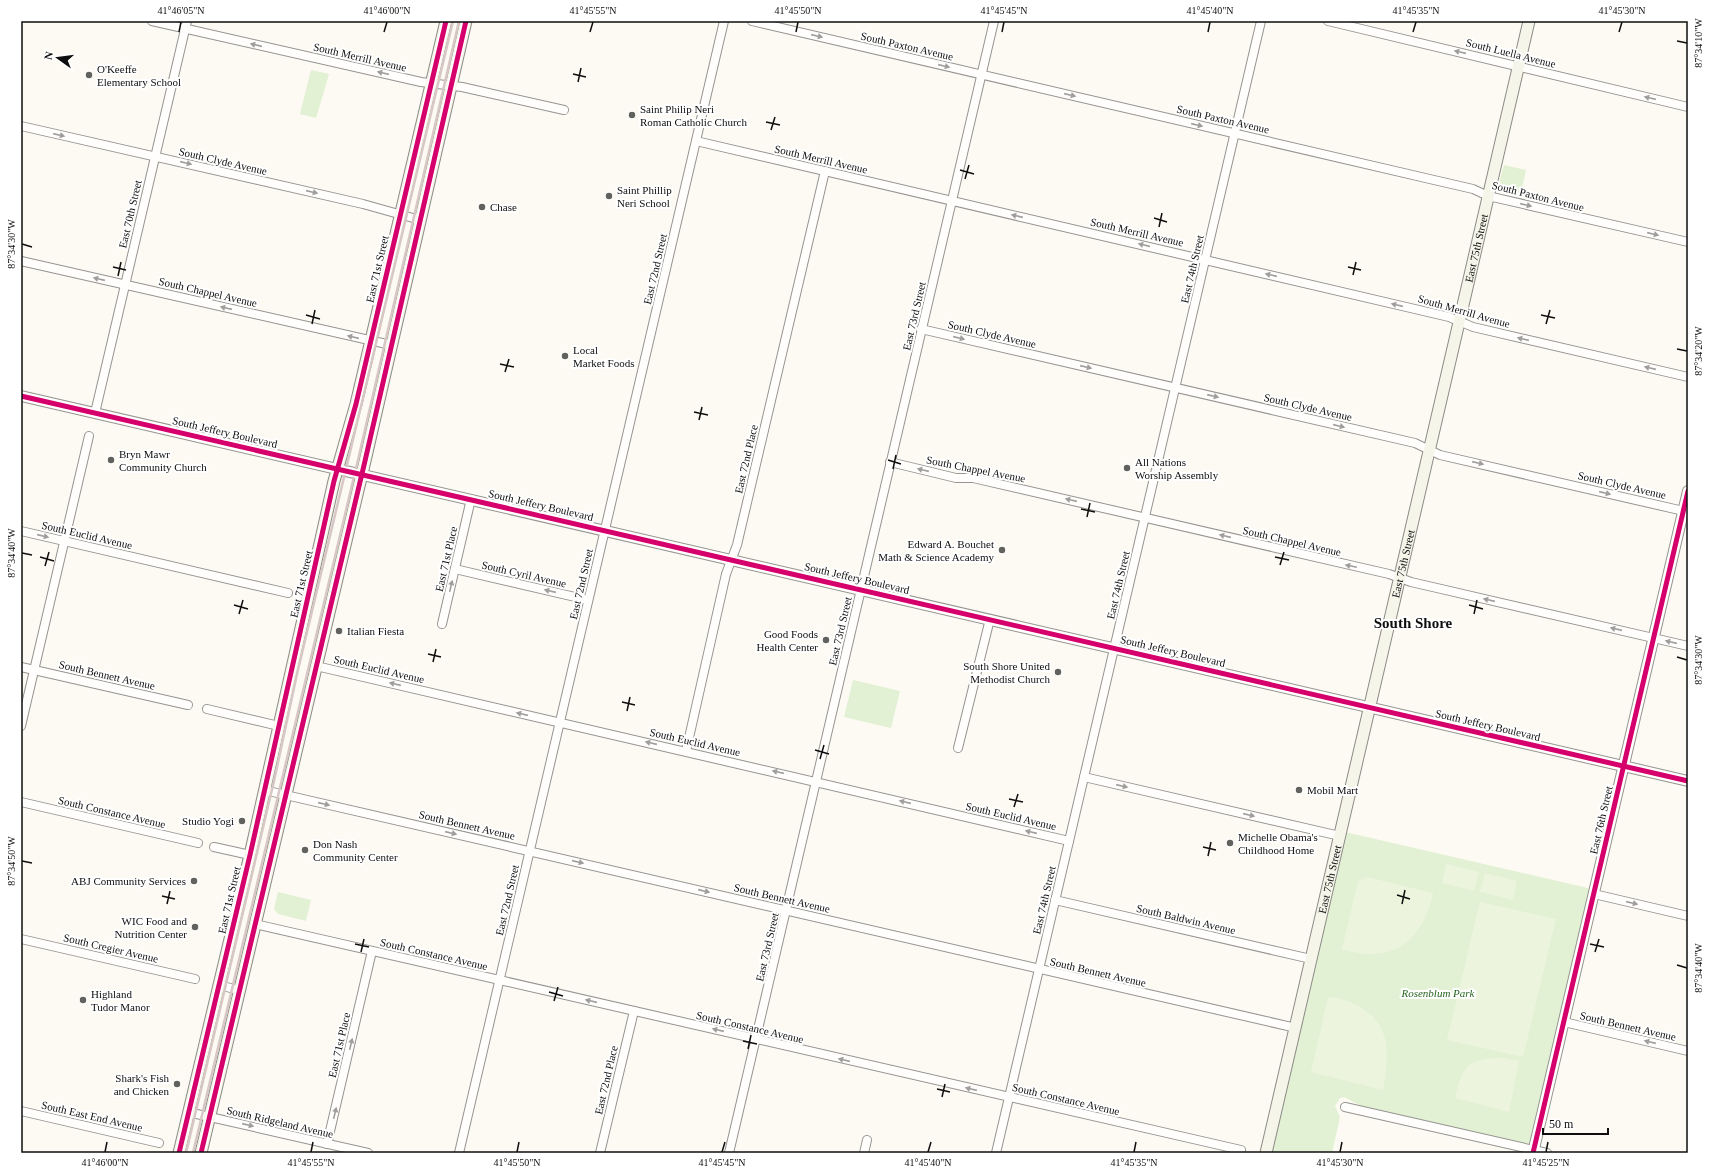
<svg xmlns="http://www.w3.org/2000/svg" width="1709" height="1174" font-family="'Times New Roman',serif">
<style>
.green{fill:#e2f0d3}
.pitch{fill:#ecf4dd}
.lines{fill:none;stroke-linecap:round;stroke-linejoin:round}
.minor-casing{stroke:#959491;stroke-width:10}
.tertiary-casing{stroke:#959491;stroke-width:12}
.secondary-casing{stroke:#8c8b87;stroke-width:13}
.minor{stroke:#fffefd;stroke-width:8}
.tertiary{stroke:#fffefd;stroke-width:10}
.secondary{stroke:#f5f5ea;stroke-width:11}
.rail{stroke:#d7c7c5;stroke-width:2.5}
.cycleway-casing{stroke:#fff;stroke-width:8}
.cycleway{stroke:#d6006c;stroke-width:5}
.oneway{fill:#9f9e9d}
.ticks{fill:none;stroke:#0e0e0e;stroke-width:1.5}
.poi-dot{fill:#61615e;stroke:#fff;stroke-width:1.5}
.labels{text-anchor:middle;dominant-baseline:central;stroke-width:4;stroke-linejoin:round;paint-order:stroke}
.street-label{font-size:11px;fill:#0e0e0e;stroke:#fff}
.poi-label{font-size:11px;fill:#0e0e0e;stroke:#fff;text-anchor:start}
.park-label{font-size:11px;font-style:italic;fill:#266420;stroke:#fff}
.district-label{font-size:15px;font-weight:bold;fill:#0e0e0e;stroke:#fff}
.neatline{fill:none;stroke:#0e0e0e;stroke-width:1.5}
.ticks-label{font-size:10px;text-anchor:middle;fill:#0e0e0e}
</style>
<rect width="100%" height="100%" fill="#fcfaf2"/>
<g class="green">
<polygon points="311,70 329,74 316,118 300,114"/>
<polygon points="1504,165 1526,170 1520,197 1501,192 1498,187"/>
<polygon points="853,680 900,691 891,728 844,717"/>
<polygon points="1345,832 1592,889 1533,1146 1361,1106 1344,1097 1340,1098 1335,1106 1340,1117 1332,1153 1271,1153"/>
<polygon points="278,892 311,900 306,921 278,914 274,909"/>
</g>
<g class="pitch">
<polygon points="1446,864 1479,872 1474,891 1442,883"/>
<polygon points="1485,873 1517,881 1513,900 1480,892"/>
<path d="M1367,877L1433,893C1423,942 1391,965 1342,949L1358,881Z"/>
<polygon points="1480,902 1556,919 1523,1057 1447,1040"/>
<path d="M1328,997C1342,998 1353,1002 1365,1010C1393,1030 1388,1060 1383,1090L1311,1072Z"/>
<path d="M1504,1058L1519,1061L1509,1112L1455,1098C1463,1063 1468,1059 1504,1058Z"/>
</g>
<g class="lines">
<defs>
<g id="minor">
<polyline points="152,21 421,82 462,87 564,110"/>
<polyline points="752,21 1434,180 1473,189 1488,196 1688,242"/>
<polyline points="1328,21 1688,107"/>
<polyline points="21,126 363,204 420,220"/>
<polyline points="696,141 1449,317 1473,327 1688,377"/>
<polyline points="21,261 391,345"/>
<polyline points="921,329 1415,443 1440,455 1688,512"/>
<polyline points="95,413 187,21"/>
<polyline points="890,462 956,478 973,478 1389,574 1411,582 1688,646"/>
<polyline points="21,531 288,593"/>
<polyline points="455,569 588,600"/>
<polyline points="442,624 471,499"/>
<polyline points="316,666 1069,841"/>
<polyline points="21,667 188,705"/>
<polyline points="207,709 279,726"/>
<polyline points="21,726 89,436"/>
<polyline points="958,748 990,619"/>
<polyline points="686,751 726,574 737,545 825,171"/>
<polyline points="1084,777 1340,836"/>
<polyline points="264,790 1296,1028"/>
<polyline points="21,802 198,843"/>
<polyline points="214,847 250,855"/>
<polyline points="1594,894 1688,916"/>
<polyline points="1055,900 1311,959"/>
<polyline points="255,924 1241,1150"/>
<polyline points="21,939 195,979"/>
<polyline points="218,985 239,990"/>
<polyline points="1564,1022 1688,1051"/>
<polyline points="1345,1107 1547,1153"/>
<polyline points="21,1111 159,1143"/>
<polyline points="188,1112 368,1153"/>
<polyline points="327,1144 372,951"/>
<polyline points="459,1153 724,21"/>
<polyline points="600,1153 634,1011"/>
<polyline points="729,1153 994,21"/>
<polyline points="864,1153 867,1140"/>
<polyline points="996,1153 1261,21"/>
</g>
<g id="tertiary">
<polyline points="21,396 1688,781"/>
<polyline points="1533,1153 1688,491"/>
</g>
<g id="secondary">
<polyline points="179,1153 250,855 334,481 356,404 446,21"/>
<polyline points="201,1153 365,461 466,21"/>
<path id="s1" d="M1266,1153L1529,21"/>
</g>
</defs>
<use href="#minor" class="minor-casing"/>
<use href="#tertiary" class="tertiary-casing"/>
<use href="#secondary" class="secondary-casing"/>
<use href="#minor" class="minor"/>
<use href="#tertiary" class="tertiary"/>
<use href="#secondary" class="secondary"/>
<g class="rail">
<polyline points="186,1153 274,781 297,674 453,21"/>
<polyline points="193,1153 358,460 459,21"/>
</g>
<defs>
<g id="cycleway">
<polyline points="21,396 1688,781"/>
<polyline points="179,1153 250,855 334,481 356,404 446,21"/>
<polyline points="201,1153 365,461 466,21"/>
<polyline points="1533,1153 1688,491"/>
</g>
</defs>
<use href="#cycleway" class="cycleway-casing"/>
<use href="#cycleway" class="cycleway"/>
</g>
<defs><path id="oneway-solid" d="M-6-.8H1V-3.2L6.5 0L1 3.2V.8H-6Z"/></defs>
<g class="oneway">
<use href="#oneway-solid" transform="translate(817 36) rotate(13)"/>
<use href="#oneway-solid" transform="translate(256 45) rotate(-167)"/>
<use href="#oneway-solid" transform="translate(1460 52) rotate(-167)"/>
<use href="#oneway-solid" transform="translate(944 66) rotate(13)"/>
<use href="#oneway-solid" transform="translate(383 73) rotate(-167)"/>
<use href="#oneway-solid" transform="translate(1070 95) rotate(13)"/>
<use href="#oneway-solid" transform="translate(1650 98) rotate(-167)"/>
<use href="#oneway-solid" transform="translate(1197 125) rotate(13)"/>
<use href="#oneway-solid" transform="translate(59 135) rotate(13)"/>
<use href="#oneway-solid" transform="translate(186 163) rotate(13)"/>
<use href="#oneway-solid" transform="translate(312 192) rotate(13)"/>
<use href="#oneway-solid" transform="translate(1526 205) rotate(13)"/>
<use href="#oneway-solid" transform="translate(1017 216) rotate(-167)"/>
<use href="#oneway-solid" transform="translate(1653 234) rotate(13)"/>
<use href="#oneway-solid" transform="translate(1144 245) rotate(-167)"/>
<use href="#oneway-solid" transform="translate(1271 275) rotate(-167)"/>
<use href="#oneway-solid" transform="translate(99 279) rotate(-167)"/>
<use href="#oneway-solid" transform="translate(1397 305) rotate(-167)"/>
<use href="#oneway-solid" transform="translate(226 308) rotate(-167)"/>
<use href="#oneway-solid" transform="translate(353 337) rotate(-167)"/>
<use href="#oneway-solid" transform="translate(959 338) rotate(13)"/>
<use href="#oneway-solid" transform="translate(1523 339) rotate(-167)"/>
<use href="#oneway-solid" transform="translate(1086 367) rotate(13)"/>
<use href="#oneway-solid" transform="translate(1650 368) rotate(-167)"/>
<use href="#oneway-solid" transform="translate(1213 396) rotate(13)"/>
<use href="#oneway-solid" transform="translate(1339 426) rotate(13)"/>
<use href="#oneway-solid" transform="translate(1478 463) rotate(13)"/>
<use href="#oneway-solid" transform="translate(923 470) rotate(-167)"/>
<use href="#oneway-solid" transform="translate(1605 493) rotate(13)"/>
<use href="#oneway-solid" transform="translate(1071 500) rotate(-167)"/>
<use href="#oneway-solid" transform="translate(43 536) rotate(13)"/>
<use href="#oneway-solid" transform="translate(1225 536) rotate(-167)"/>
<use href="#oneway-solid" transform="translate(1351 566) rotate(-168)"/>
<use href="#oneway-solid" transform="translate(451 586) rotate(-77)"/>
<use href="#oneway-solid" transform="translate(550 591) rotate(-167)"/>
<use href="#oneway-solid" transform="translate(1489 600) rotate(-167)"/>
<use href="#oneway-solid" transform="translate(1616 629) rotate(-167)"/>
<use href="#oneway-solid" transform="translate(1671 642) rotate(-167)"/>
<use href="#oneway-solid" transform="translate(395 684) rotate(-167)"/>
<use href="#oneway-solid" transform="translate(522 714) rotate(-167)"/>
<use href="#oneway-solid" transform="translate(651 743) rotate(-167)"/>
<use href="#oneway-solid" transform="translate(778 772) rotate(-167)"/>
<use href="#oneway-solid" transform="translate(1122 786) rotate(13)"/>
<use href="#oneway-solid" transform="translate(905 802) rotate(-167)"/>
<use href="#oneway-solid" transform="translate(324 804) rotate(13)"/>
<use href="#oneway-solid" transform="translate(1249 815) rotate(13)"/>
<use href="#oneway-solid" transform="translate(1031 832) rotate(-167)"/>
<use href="#oneway-solid" transform="translate(451 833) rotate(13)"/>
<use href="#oneway-solid" transform="translate(578 862) rotate(13)"/>
<use href="#oneway-solid" transform="translate(704 891) rotate(13)"/>
<use href="#oneway-solid" transform="translate(1632 903) rotate(13)"/>
<use href="#oneway-solid" transform="translate(591 1001) rotate(-167)"/>
<use href="#oneway-solid" transform="translate(718 1030) rotate(-167)"/>
<use href="#oneway-solid" transform="translate(1650 1042) rotate(-167)"/>
<use href="#oneway-solid" transform="translate(351 1044) rotate(-77)"/>
<use href="#oneway-solid" transform="translate(844 1060) rotate(-167)"/>
<use href="#oneway-solid" transform="translate(971 1089) rotate(-167)"/>
<use href="#oneway-solid" transform="translate(335 1113) rotate(-77)"/>
<use href="#oneway-solid" transform="translate(248 1125) rotate(13)"/>
</g>
<path class="ticks" d="M179,32L181,22M384,32L387,22M590,32L593,22M796,32L798,22M1002,32L1004,22M1208,32L1210,22M1413,32L1416,22M1619,32L1622,22M1677,41L1687,43M573,74L586,77M578,82L581,68M766,122L780,125M771,130L775,117M960,170L974,174M965,179L969,165M1154,218L1167,222M1159,227L1162,213M22,244L32,247M113,267L126,270M1348,267L1361,270M1353,275L1356,262M118,276L121,262M306,315L320,319M1541,315L1555,318M312,324L315,310M1546,324L1550,310M1677,349L1687,351M500,364L514,367M505,372L509,359M694,412L708,415M699,420L702,407M888,460L901,464M893,469L896,455M1081,509L1095,512M1087,517L1090,503M22,553L32,555M40,557L54,561M1275,557L1289,560M1280,565L1284,552M45,566L49,552M234,605L248,609M1469,605L1483,609M239,614L243,600M1474,614L1477,600M428,654L441,657M1677,657L1687,660M433,662L436,649M622,702L635,705M627,711L630,697M815,750L829,754M820,759L824,745M1009,799L1023,802M1014,807L1018,794M1203,847L1216,850M1208,856L1211,842M22,861L32,863M1397,895L1410,899M162,896L175,899M167,904L170,891M1402,904L1405,890M355,944L369,947M1590,944L1604,947M361,952L364,939M1595,952L1599,939M1677,965L1687,968M549,992L563,996M554,1001L558,987M743,1041L757,1044M748,1049L751,1035M937,1089L950,1092M942,1097L945,1084M105,1152L107,1142M311,1152L313,1142M517,1152L519,1142M722,1152L725,1142M928,1152L931,1142M1134,1152L1136,1142M1340,1152L1342,1142M1546,1152L1548,1142"/>
<g class="poi-dot">
<circle cx="89" cy="75" r="4"/>
<circle cx="632" cy="115" r="4"/>
<circle cx="609" cy="196" r="4"/>
<circle cx="482" cy="207" r="4"/>
<circle cx="565" cy="356" r="4"/>
<circle cx="111" cy="460" r="4"/>
<circle cx="1127" cy="468" r="4"/>
<circle cx="1002" cy="550" r="4"/>
<circle cx="339" cy="631" r="4"/>
<circle cx="826" cy="640" r="4"/>
<circle cx="1058" cy="672" r="4"/>
<circle cx="1299" cy="790" r="4"/>
<circle cx="242" cy="821" r="4"/>
<circle cx="1230" cy="843" r="4"/>
<circle cx="305" cy="850" r="4"/>
<circle cx="194" cy="881" r="4"/>
<circle cx="195" cy="927" r="4"/>
<circle cx="83" cy="1000" r="4"/>
<circle cx="177" cy="1084" r="4"/>
</g>
<g class="labels">
<g class="street-label">
<text transform="translate(907 46) rotate(13)">South Paxton Avenue</text>
<text transform="translate(1511 53) rotate(14)">South Luella Avenue</text>
<text transform="translate(360 57) rotate(13)">South Merrill Avenue</text>
<text transform="translate(1223 119) rotate(13)">South Paxton Avenue</text>
<text transform="translate(821 159) rotate(13)">South Merrill Avenue</text>
<text transform="translate(223 161) rotate(13)">South Clyde Avenue</text>
<text transform="translate(1538 196) rotate(14)">South Paxton Avenue</text>
<text transform="translate(130 214) rotate(-77)">East 70th Street</text>
<text transform="translate(1137 232) rotate(13)">South Merrill Avenue</text>
<text stroke="none"><textPath href="#s1" startOffset="929">East 75th Street</textPath></text>
<text transform="translate(377 269) rotate(-77)">East 71st Street</text>
<text transform="translate(655 269) rotate(-77)">East 72nd Street</text>
<text transform="translate(1192 269) rotate(-77)">East 74th Street</text>
<text transform="translate(208 292) rotate(13)">South Chappel Avenue</text>
<text transform="translate(1464 311) rotate(16)">South Merrill Avenue</text>
<text transform="translate(914 316) rotate(-77)">East 73rd Street</text>
<text transform="translate(992 334) rotate(13)">South Clyde Avenue</text>
<text transform="translate(1308 407) rotate(13)">South Clyde Avenue</text>
<text transform="translate(225 432) rotate(13)">South Jeffery Boulevard</text>
<text transform="translate(746 459) rotate(-77)">East 72nd Place</text>
<text transform="translate(976 469) rotate(11)">South Chappel Avenue</text>
<text transform="translate(1622 485) rotate(13)">South Clyde Avenue</text>
<text transform="translate(541 505) rotate(13)">South Jeffery Boulevard</text>
<text transform="translate(87 535) rotate(13)">South Euclid Avenue</text>
<text transform="translate(1292 541) rotate(13)">South Chappel Avenue</text>
<text transform="translate(446 559) rotate(-77)">East 71st Place</text>
<text stroke="none"><textPath href="#s1" startOffset="605">East 75th Street</textPath></text>
<text transform="translate(524 574) rotate(13)">South Cyril Avenue</text>
<text transform="translate(857 578) rotate(13)">South Jeffery Boulevard</text>
<text transform="translate(301 584) rotate(-77)">East 71st Street</text>
<text transform="translate(581 584) rotate(-77)">East 72nd Street</text>
<text transform="translate(1118 585) rotate(-77)">East 74th Street</text>
<text transform="translate(840 631) rotate(-77)">East 73rd Street</text>
<text transform="translate(1173 651) rotate(13)">South Jeffery Boulevard</text>
<text transform="translate(379 669) rotate(13)">South Euclid Avenue</text>
<text transform="translate(107 675) rotate(13)">South Bennett Avenue</text>
<text transform="translate(1488 725) rotate(13)">South Jeffery Boulevard</text>
<text transform="translate(695 742) rotate(13)">South Euclid Avenue</text>
<text transform="translate(112 812) rotate(13)">South Constance Avenue</text>
<text transform="translate(1011 816) rotate(13)">South Euclid Avenue</text>
<text transform="translate(1601 820) rotate(-77)">East 76th Street</text>
<text transform="translate(467 825) rotate(13)">South Bennett Avenue</text>
<text stroke="none"><textPath href="#s1" startOffset="281">East 75th Street</textPath></text>
<text transform="translate(782 898) rotate(13)">South Bennett Avenue</text>
<text transform="translate(229 900) rotate(-77)">East 71st Street</text>
<text transform="translate(507 900) rotate(-77)">East 72nd Street</text>
<text transform="translate(1044 900) rotate(-77)">East 74th Street</text>
<text transform="translate(1186 919) rotate(13)">South Baldwin Avenue</text>
<text transform="translate(767 947) rotate(-77)">East 73rd Street</text>
<text transform="translate(111 948) rotate(13)">South Cregier Avenue</text>
<text transform="translate(434 954) rotate(13)">South Constance Avenue</text>
<text transform="translate(1098 972) rotate(13)">South Bennett Avenue</text>
<text transform="translate(1628 1026) rotate(13)">South Bennett Avenue</text>
<text transform="translate(750 1027) rotate(13)">South Constance Avenue</text>
<text transform="translate(339 1045) rotate(-77)">East 71st Place</text>
<text transform="translate(606 1080) rotate(-77)">East 72nd Place</text>
<text transform="translate(1066 1099) rotate(13)">South Constance Avenue</text>
<text transform="translate(92 1116) rotate(13)">South East End Avenue</text>
<text transform="translate(280 1122) rotate(13)">South Ridgeland Avenue</text>
</g>
<g class="poi-label">
<text x="97" y="69">O'Keeffe<tspan x="97" dy="13">Elementary School</tspan></text>
<text x="640" y="109">Saint Philip Neri<tspan x="640" dy="13">Roman Catholic Church</tspan></text>
<text x="617" y="190">Saint Phillip<tspan x="617" dy="13">Neri School</tspan></text>
<text x="490" y="207">Chase</text>
<text x="573" y="350">Local<tspan x="573" dy="13">Market Foods</tspan></text>
<text x="119" y="454">Bryn Mawr<tspan x="119" dy="13">Community Church</tspan></text>
<text x="1135" y="462">All Nations<tspan x="1135" dy="13">Worship Assembly</tspan></text>
<text x="994" y="544" text-anchor="end">Edward A. Bouchet<tspan x="994" dy="13">Math &amp; Science Academy</tspan></text>
<text x="347" y="631">Italian Fiesta</text>
<text x="818" y="634" text-anchor="end">Good Foods<tspan x="818" dy="13">Health Center</tspan></text>
<text x="1050" y="666" text-anchor="end">South Shore United<tspan x="1050" dy="13">Methodist Church</tspan></text>
<text x="1307" y="790">Mobil Mart</text>
<text x="234" y="821" text-anchor="end">Studio Yogi</text>
<text x="1238" y="837">Michelle Obama's<tspan x="1238" dy="13">Childhood Home</tspan></text>
<text x="313" y="844">Don Nash<tspan x="313" dy="13">Community Center</tspan></text>
<text x="186" y="881" text-anchor="end">ABJ Community Services</text>
<text x="187" y="921" text-anchor="end">WIC Food and<tspan x="187" dy="13">Nutrition Center</tspan></text>
<text x="91" y="994">Highland<tspan x="91" dy="13">Tudor Manor</tspan></text>
<text x="169" y="1078" text-anchor="end">Shark's Fish<tspan x="169" dy="13">and Chicken</tspan></text>
</g>
<g class="park-label">
<text x="1438" y="993">Rosenblum Park</text>
</g>
<g class="district-label">
<text x="1413" y="623">South Shore</text>
</g>
</g>
<rect width="1709" height="1174" fill="none" stroke="#ffffff" stroke-width="44"/>
<g transform="translate(58 58) rotate(284)" stroke="#ffffff" stroke-width="3" paint-order="stroke">
<path d="M0-3L7 15L0 10L-7 15Z" fill="#0e0e0e"/>
<text y="-6" font-size="11" font-weight="bold" text-anchor="middle" fill="#0e0e0e">N</text>
</g>
<path d="M1543 1128v6h65v-6" fill="none" stroke="#0e0e0e" stroke-width="2"/>
<text x="1549" y="1128" font-size="12" fill="#0e0e0e" stroke="#ffffff" stroke-width="3" paint-order="stroke">50 m</text>
<rect x="22" y="22" width="1665" height="1130" class="neatline"/>
<g class="ticks-label">
<text x="181" y="14">41°46'05"N</text>
<text x="387" y="14">41°46'00"N</text>
<text x="593" y="14">41°45'55"N</text>
<text x="798" y="14">41°45'50"N</text>
<text x="1004" y="14">41°45'45"N</text>
<text x="1210" y="14">41°45'40"N</text>
<text x="1416" y="14">41°45'35"N</text>
<text x="1622" y="14">41°45'30"N</text>
<text transform="translate(1698 43) rotate(-90)" y="4">87°34'10"W</text>
<text transform="translate(11 244) rotate(-90)" y="4">87°34'30"W</text>
<text transform="translate(1698 351) rotate(-90)" y="4">87°34'20"W</text>
<text transform="translate(11 553) rotate(-90)" y="4">87°34'40"W</text>
<text transform="translate(1698 660) rotate(-90)" y="4">87°34'30"W</text>
<text transform="translate(11 861) rotate(-90)" y="4">87°34'50"W</text>
<text transform="translate(1698 968) rotate(-90)" y="4">87°34'40"W</text>
<text x="105" y="1166">41°46'00"N</text>
<text x="311" y="1166">41°45'55"N</text>
<text x="517" y="1166">41°45'50"N</text>
<text x="722" y="1166">41°45'45"N</text>
<text x="928" y="1166">41°45'40"N</text>
<text x="1134" y="1166">41°45'35"N</text>
<text x="1340" y="1166">41°45'30"N</text>
<text x="1546" y="1166">41°45'25"N</text>
</g>
</svg>
